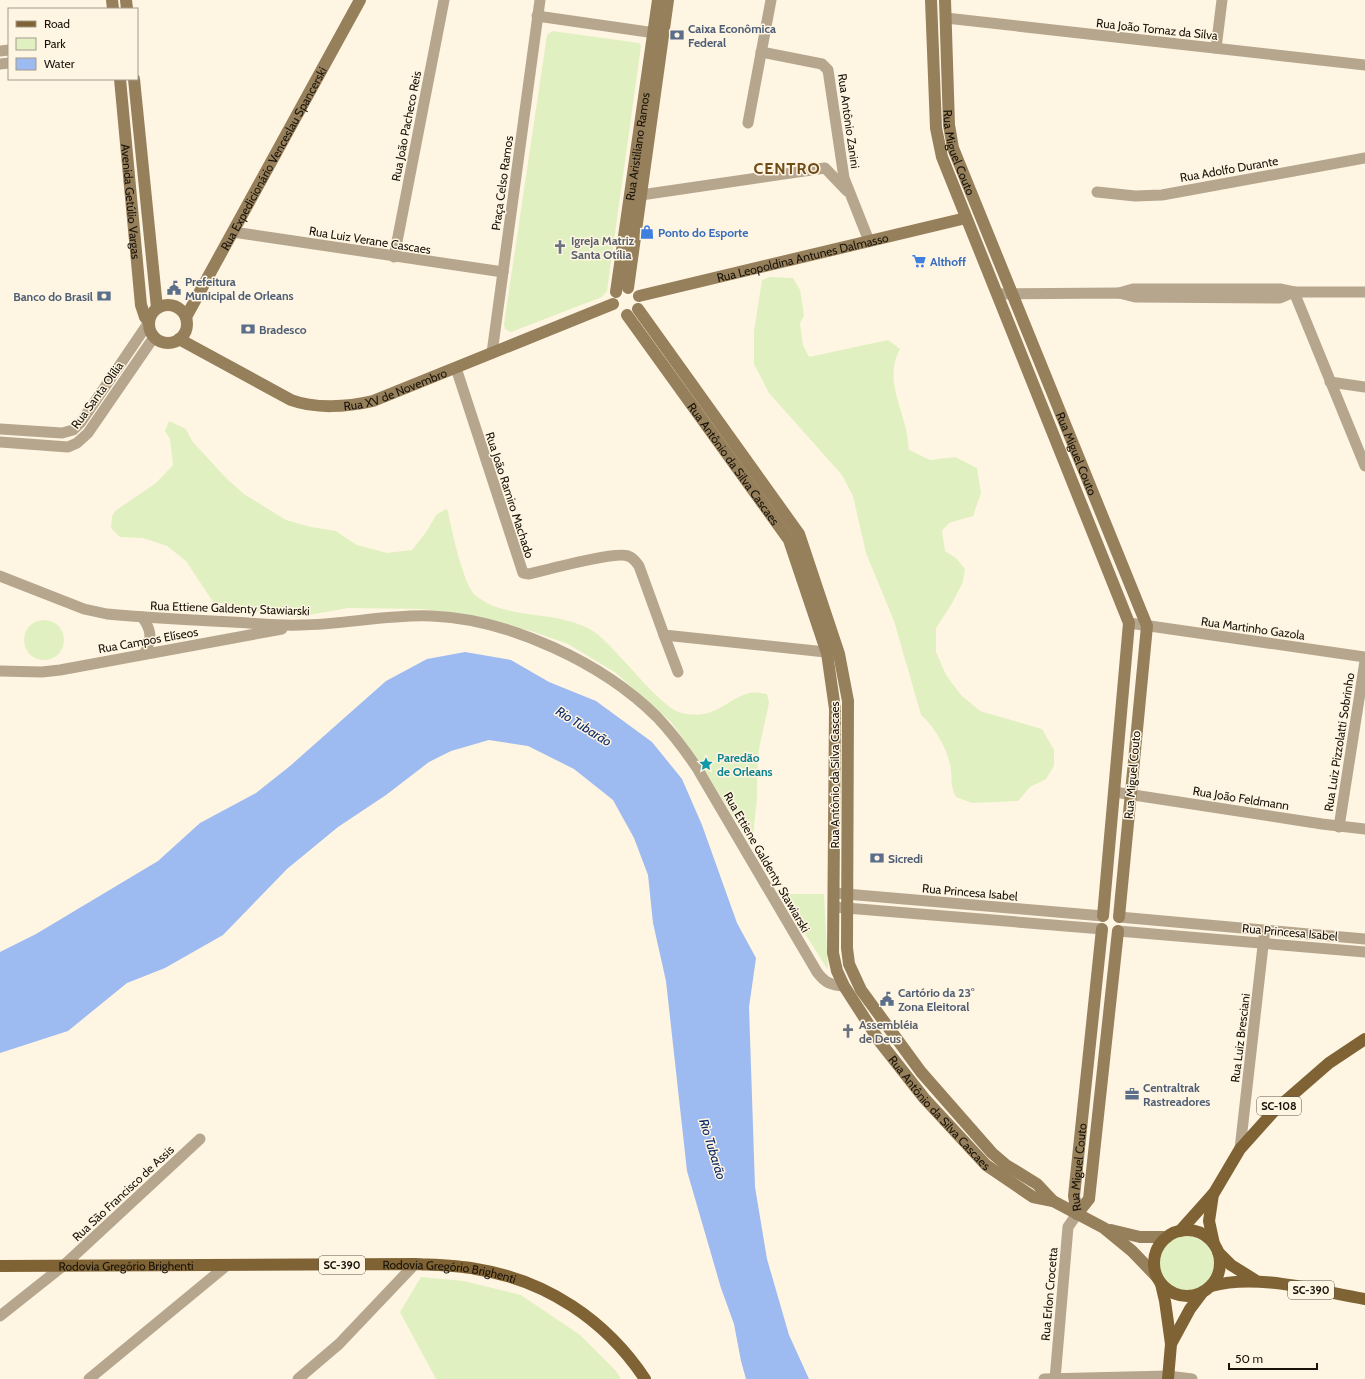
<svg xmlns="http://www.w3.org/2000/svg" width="1365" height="1379" font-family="Cabin,sans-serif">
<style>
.green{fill:#e1f0c1}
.water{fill:#9dbaf1}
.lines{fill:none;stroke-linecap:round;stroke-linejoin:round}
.street{stroke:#b6a68e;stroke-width:11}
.secondary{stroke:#967f5b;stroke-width:12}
.primary{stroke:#7f6335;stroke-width:12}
.labels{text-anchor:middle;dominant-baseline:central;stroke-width:3;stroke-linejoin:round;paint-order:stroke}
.shield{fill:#fff5e3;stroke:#5e574a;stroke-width:1}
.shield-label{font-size:11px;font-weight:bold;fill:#191309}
.service-label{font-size:12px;font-weight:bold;fill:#4e5e75;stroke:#fff5e3;text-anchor:start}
.street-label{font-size:12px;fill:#191309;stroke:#fff5e3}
.shop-label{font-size:12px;font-weight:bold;fill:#366cbe;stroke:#fff5e3;text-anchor:start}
.worship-label{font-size:12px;font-weight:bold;fill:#5b616d;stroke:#fff5e3;text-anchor:start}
.culture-label{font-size:12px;font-weight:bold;fill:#0d838f;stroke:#fff5e3;text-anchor:start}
.water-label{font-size:13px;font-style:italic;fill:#0d2b69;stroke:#fff5e3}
.district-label{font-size:16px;font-weight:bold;letter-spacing:1px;fill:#704c1b;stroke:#fff5e3}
</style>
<rect width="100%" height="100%" fill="#fff5e3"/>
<g class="green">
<polygon points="552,31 639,43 641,46 607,291 602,297 511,332 505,329 504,324 547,35"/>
<path d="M770,277L793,278L800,290L804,315L800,324L803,345L809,357L888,340L900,349C886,375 898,399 905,425C907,433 908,441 909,450L930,460L955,457L977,468L981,493L973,516L949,523L942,531L945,551L956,558L965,569L963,582L951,605L936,628V652L946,675L961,695L980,711L1042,729L1054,750V766L1046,779L1030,787L1018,801L972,803L956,797C949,784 953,777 950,764C946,747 934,726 921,715L894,621L866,553L853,496L842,475L769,393L754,364V331L762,280Z"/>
<path d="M169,421L186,429L192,441L226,478L244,494L286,520L311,527L336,531L357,545L387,553L412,550L427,531L436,515L446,509L448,511C451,528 463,584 475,595C506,621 557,609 593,631C616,646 659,708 682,713C715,720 722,702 749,693C755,692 762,693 767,694L769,703L759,749L757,773V798L752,847L697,758L671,722L616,673L568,644L531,631L463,615L424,609L348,608L298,617L265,614L237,605L213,602L186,561L167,546L143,538L120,537L111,528L112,516L115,511L156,483L173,465L170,439L165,431Z"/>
<circle cx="44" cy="640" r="20"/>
<polygon points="780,894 824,894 828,970"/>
<circle cx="1186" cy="1264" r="28"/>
<polygon points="421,1277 464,1281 521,1295 580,1335 616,1371 621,1379 436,1379 400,1312"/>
</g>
<polygon class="water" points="465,652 511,660 549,682 596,701 652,742 682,779 702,825 737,923 756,958 749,1007 755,1187 767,1259 789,1335 809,1379 746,1379 741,1361 734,1324 721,1288 687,1171 666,981 653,923 648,875 634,838 613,800 574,769 528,746 489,740 451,751 429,762 386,795 338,827 287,869 223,935 165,968 127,983 68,1031 0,1053 0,952 36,934 158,861 200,823 256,793 290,766 386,681 427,659"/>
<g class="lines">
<g class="street">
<polyline points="537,16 662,34"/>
<polyline points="946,18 1365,65"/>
<polyline points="1216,48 1222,0"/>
<polyline points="0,51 9,50"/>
<polyline points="761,52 822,64 828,70 844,178 869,241"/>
<polyline points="0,64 9,63"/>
<polyline points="748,123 771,0"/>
<polyline points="1097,192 1135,196 1162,195 1365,158"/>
<polyline points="641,195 825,168 847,191"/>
<polyline points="233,232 503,272"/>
<polyline points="394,257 444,0"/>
<polyline points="1294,292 1365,466"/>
<polyline points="1119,293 1133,289 1280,289 1294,292 1365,292"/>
<polyline points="997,294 1119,293 1135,297 1280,298 1294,292"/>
<polyline points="492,353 540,0"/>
<path d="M456,368L523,573L529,574C546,570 615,551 628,556C634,558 636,562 639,566L664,635L835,653"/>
<polyline points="1330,382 1365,387"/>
<polyline points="0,429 62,433 73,430 81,422 149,322"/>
<polyline points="0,442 68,447 77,443 88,433 154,337"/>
<path d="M0,576L84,609L107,614C149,618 190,620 232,622C255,623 278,626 300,625C344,625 387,614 432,616C509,619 603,663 657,717C672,733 685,750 697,768L817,972C825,983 831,985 844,986"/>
<path d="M142,617C152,630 152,639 145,653"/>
<polyline points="1129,623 1365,657"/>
<polyline points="664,635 678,672"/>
<polyline points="0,671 42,672 60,670 282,629"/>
<polyline points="1114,792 1322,824 1365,829"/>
<polyline points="1339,827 1365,661"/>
<polyline points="834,893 1103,916"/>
<polyline points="834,907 1102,929"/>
<polyline points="1119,917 1365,939"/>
<polyline points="1118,931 1365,952"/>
<polyline points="1240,1149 1264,937"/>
<polyline points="0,1316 63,1266 200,1139"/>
<polyline points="89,1379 226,1266"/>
<polyline points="298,1379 339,1344 415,1264"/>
<polyline points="1044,1379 1168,1376 1192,1379"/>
<polyline points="1055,1379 1068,1227 1077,1214"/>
</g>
<g class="secondary">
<polyline points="112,0 113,9"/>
<polyline points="126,0 127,9"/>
<polyline points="931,0 936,128 942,157 1129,623 1103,916"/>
<path id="s1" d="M945,0L949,125L953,148L1147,626L1119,917"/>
<path id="s2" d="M120,79L141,305L145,317L149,322"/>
<polyline points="134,79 157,308"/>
<polyline points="628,288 668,0"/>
<path id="s3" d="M616,292L658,0"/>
<path id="s4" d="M639,296L966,218"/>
<circle cx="168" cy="324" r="19"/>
<polyline points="638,309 799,534 839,654 848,701 847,948 849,964 861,990 921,1072 992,1153 1006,1165 1037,1184 1053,1201"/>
<path id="s5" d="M627,315L789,540L827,653L835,709L833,953L837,971L844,986L880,1042L924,1098L986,1165L1033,1197L1053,1201L1104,1228L1132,1251L1156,1276"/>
<path id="s6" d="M186,317L360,0"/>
<path id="s7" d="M179,339L291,400C315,409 347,407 373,401L613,304"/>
<polyline points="1077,1214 1089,1199 1118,931"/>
<path id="s8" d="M1077,1214L1074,1196L1102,929"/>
<polyline points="1111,1230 1140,1237 1167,1237"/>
</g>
<g class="primary">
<polyline points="1213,1194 1209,1221 1214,1244"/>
<circle cx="1187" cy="1263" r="33"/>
<polyline points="1180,1231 1214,1193 1240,1149 1275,1110 1329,1063 1365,1039"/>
<polyline points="1218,1252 1231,1265 1255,1280"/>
<path id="s9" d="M0,1266L415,1264C435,1265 456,1265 476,1269C546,1280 606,1320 645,1379"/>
<polyline points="1161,1284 1165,1301 1171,1344 1168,1379"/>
<path d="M1211,1286C1258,1273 1317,1291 1365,1299"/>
<polyline points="1171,1344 1190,1309 1202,1293"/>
</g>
</g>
<defs>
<symbol id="bank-bare" viewBox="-9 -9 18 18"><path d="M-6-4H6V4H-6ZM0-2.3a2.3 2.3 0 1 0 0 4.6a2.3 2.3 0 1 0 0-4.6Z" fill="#5c6f8a" stroke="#fff5e3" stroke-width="2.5" paint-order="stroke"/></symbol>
<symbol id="shop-bare" viewBox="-9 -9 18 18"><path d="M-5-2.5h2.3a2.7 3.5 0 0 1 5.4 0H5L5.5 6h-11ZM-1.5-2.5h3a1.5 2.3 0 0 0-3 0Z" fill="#3f7fe0" stroke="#fff5e3" stroke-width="2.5" paint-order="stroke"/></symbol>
<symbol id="church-bare" viewBox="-9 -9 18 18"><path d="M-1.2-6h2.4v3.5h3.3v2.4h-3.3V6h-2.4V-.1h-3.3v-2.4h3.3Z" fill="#6b7280" stroke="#fff5e3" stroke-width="2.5" paint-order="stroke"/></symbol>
<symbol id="supermarket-bare" viewBox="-9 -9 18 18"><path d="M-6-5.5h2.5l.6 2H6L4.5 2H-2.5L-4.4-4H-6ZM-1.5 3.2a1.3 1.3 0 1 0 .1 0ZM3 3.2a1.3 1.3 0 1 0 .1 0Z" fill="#3f7fe0" stroke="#fff5e3" stroke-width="2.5" paint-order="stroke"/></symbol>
<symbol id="civic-bare" viewBox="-9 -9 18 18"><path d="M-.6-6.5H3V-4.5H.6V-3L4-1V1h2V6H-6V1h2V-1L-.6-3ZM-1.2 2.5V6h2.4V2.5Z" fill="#5c6f8a" stroke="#fff5e3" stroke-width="2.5" paint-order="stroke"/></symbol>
<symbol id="sight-bare" viewBox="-9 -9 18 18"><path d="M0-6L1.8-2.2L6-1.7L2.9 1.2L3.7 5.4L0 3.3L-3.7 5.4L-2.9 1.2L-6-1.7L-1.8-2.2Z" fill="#0f9aa8" stroke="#fff5e3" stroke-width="2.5" paint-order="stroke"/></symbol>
<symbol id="office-bare" viewBox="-9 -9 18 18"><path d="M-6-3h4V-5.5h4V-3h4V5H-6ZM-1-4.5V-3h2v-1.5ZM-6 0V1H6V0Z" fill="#5c6f8a" stroke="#fff5e3" stroke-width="2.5" paint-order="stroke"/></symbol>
</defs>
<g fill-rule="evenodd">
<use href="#bank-bare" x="667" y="25" width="20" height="20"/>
<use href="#shop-bare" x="637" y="222" width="20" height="20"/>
<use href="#church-bare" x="550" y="237" width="20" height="20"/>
<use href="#supermarket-bare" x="909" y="251" width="20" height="20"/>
<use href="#civic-bare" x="164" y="278" width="20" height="20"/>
<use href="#bank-bare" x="94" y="286" width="20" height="20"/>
<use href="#bank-bare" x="238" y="319" width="20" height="20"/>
<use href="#sight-bare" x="696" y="754" width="20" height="20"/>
<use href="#bank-bare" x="867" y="848" width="20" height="20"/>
<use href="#civic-bare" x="877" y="989" width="20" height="20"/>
<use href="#church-bare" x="838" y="1021" width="20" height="20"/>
<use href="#office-bare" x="1122" y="1084" width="20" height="20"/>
</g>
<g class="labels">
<g class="shield">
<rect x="1257" y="1097" width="44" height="18" rx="3"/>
<rect x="319" y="1256" width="46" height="18" rx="3"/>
<rect x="1288" y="1281" width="46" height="18" rx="3"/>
</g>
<g class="shield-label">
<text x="1279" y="1106">SC-108</text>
<text x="342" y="1265">SC-390</text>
<text x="1311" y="1290">SC-390</text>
</g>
<g class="service-label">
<text x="688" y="28">Caixa Econômica<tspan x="688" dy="14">Federal</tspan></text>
<text x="185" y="281">Prefeitura<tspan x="185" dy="14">Municipal de Orleans</tspan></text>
<text x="93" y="296" text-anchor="end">Banco do Brasil</text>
<text x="259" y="329">Bradesco</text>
<text x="888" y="858">Sicredi</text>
<text x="898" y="992">Cartório da 23°<tspan x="898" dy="14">Zona Eleitoral</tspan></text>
<text x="1143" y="1087">Centraltrak<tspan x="1143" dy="14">Rastreadores</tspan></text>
</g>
<g class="street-label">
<text transform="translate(1157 29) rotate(6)">Rua João Tomaz da Silva</text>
<text transform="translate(849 121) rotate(82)">Rua Antônio Zanini</text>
<text transform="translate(406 126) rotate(-79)">Rua João Pacheco Reis</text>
<text stroke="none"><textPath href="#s3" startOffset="147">Rua Aristiliano Ramos</textPath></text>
<text stroke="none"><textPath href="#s1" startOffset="154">Rua Miguel Couto</textPath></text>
<text stroke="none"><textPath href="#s6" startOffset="181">Rua Expedicionário Venceslau Spancerski</textPath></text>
<text transform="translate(1229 169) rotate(-10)">Rua Adolfo Durante</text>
<text transform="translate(502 183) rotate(-82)">Praça Celso Ramos</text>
<text stroke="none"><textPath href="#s2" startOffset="123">Avenida Getúlio Vargas</textPath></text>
<text transform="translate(370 240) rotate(9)">Rua Luiz Verane Cascaes</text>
<text stroke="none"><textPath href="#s4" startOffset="168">Rua Leopoldina Antunes Dalmasso</textPath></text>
<text stroke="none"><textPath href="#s7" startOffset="235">Rua XV de Novembro</textPath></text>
<text transform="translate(97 395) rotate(-54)">Rua Santa Olília</text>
<text stroke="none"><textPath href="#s1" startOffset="478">Rua Miguel Couto</textPath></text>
<text stroke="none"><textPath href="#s5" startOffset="183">Rua Antônio da Silva Cascaes</textPath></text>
<text transform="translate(510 495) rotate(72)">Rua João Ramiro Machado</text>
<text transform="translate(230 608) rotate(2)">Rua Ettiene Galdenty Stawiarski</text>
<text transform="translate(1253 628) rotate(8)">Rua Martinho Gazola</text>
<text transform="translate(148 640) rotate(-10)">Rua Campos Elíseos</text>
<text transform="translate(1339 742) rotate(-81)">Rua Luiz Pizzolatti Sobrinho</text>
<text transform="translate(834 775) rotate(-90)">Rua Antônio da Silva Cascaes</text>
<text transform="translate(1132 775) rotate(-85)">Rua Miguel Couto</text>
<text transform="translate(1241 798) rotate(9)">Rua João Feldmann</text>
<text transform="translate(767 862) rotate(60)">Rua Ettiene Galdenty Stawiarski</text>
<text transform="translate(970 892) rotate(5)">Rua Princesa Isabel</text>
<text transform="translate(1290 932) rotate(5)">Rua Princesa Isabel</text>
<text transform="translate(1240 1038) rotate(-83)">Rua Luiz Bresciani</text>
<text stroke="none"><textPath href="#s5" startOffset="891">Rua Antônio da Silva Cascaes</textPath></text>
<text stroke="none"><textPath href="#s8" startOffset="47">Rua Miguel Couto</textPath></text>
<text transform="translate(123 1193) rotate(-43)">Rua São Francisco de Assis</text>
<text stroke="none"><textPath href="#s9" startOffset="126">Rodovia Gregório Brighenti</textPath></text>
<text stroke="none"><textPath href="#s9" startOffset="450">Rodovia Gregório Brighenti</textPath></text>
<text transform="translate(1049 1294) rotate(-85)">Rua Erlon Crocetta</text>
</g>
<g class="shop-label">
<text x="658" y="232">Ponto do Esporte</text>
<text x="930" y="261">Althoff</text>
</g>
<g class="worship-label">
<text x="571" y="240">Igreja Matriz<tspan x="571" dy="14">Santa Otília</tspan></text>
<text x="859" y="1024">Assembléia<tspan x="859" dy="14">de Deus</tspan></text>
</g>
<g class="culture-label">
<text x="717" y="757">Paredão<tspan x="717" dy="14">de Orleans</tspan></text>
</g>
<g class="water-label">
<text transform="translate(584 726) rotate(32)">Rio Tubarão</text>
<text transform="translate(713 1149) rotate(73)">Rio Tubarão</text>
</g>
<g class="district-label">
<text x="787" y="168">CENTRO</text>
</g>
</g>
<rect x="8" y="8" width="130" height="72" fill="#fff5e3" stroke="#a39b8c"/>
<rect x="16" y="21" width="20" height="6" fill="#7f6335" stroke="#a39b8c"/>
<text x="44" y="28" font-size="12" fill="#191309">Road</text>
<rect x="16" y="38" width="20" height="12" fill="#e1f0c1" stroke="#a39b8c"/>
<text x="44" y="48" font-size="12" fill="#191309">Park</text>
<rect x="16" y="58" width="20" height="12" fill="#9dbaf1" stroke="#a39b8c"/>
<text x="44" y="68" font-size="12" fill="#191309">Water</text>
<path d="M1229 1363v6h88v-6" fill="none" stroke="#191309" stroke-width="2"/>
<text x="1235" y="1363" font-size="12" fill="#191309" stroke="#fff5e3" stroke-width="3" paint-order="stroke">50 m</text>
</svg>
